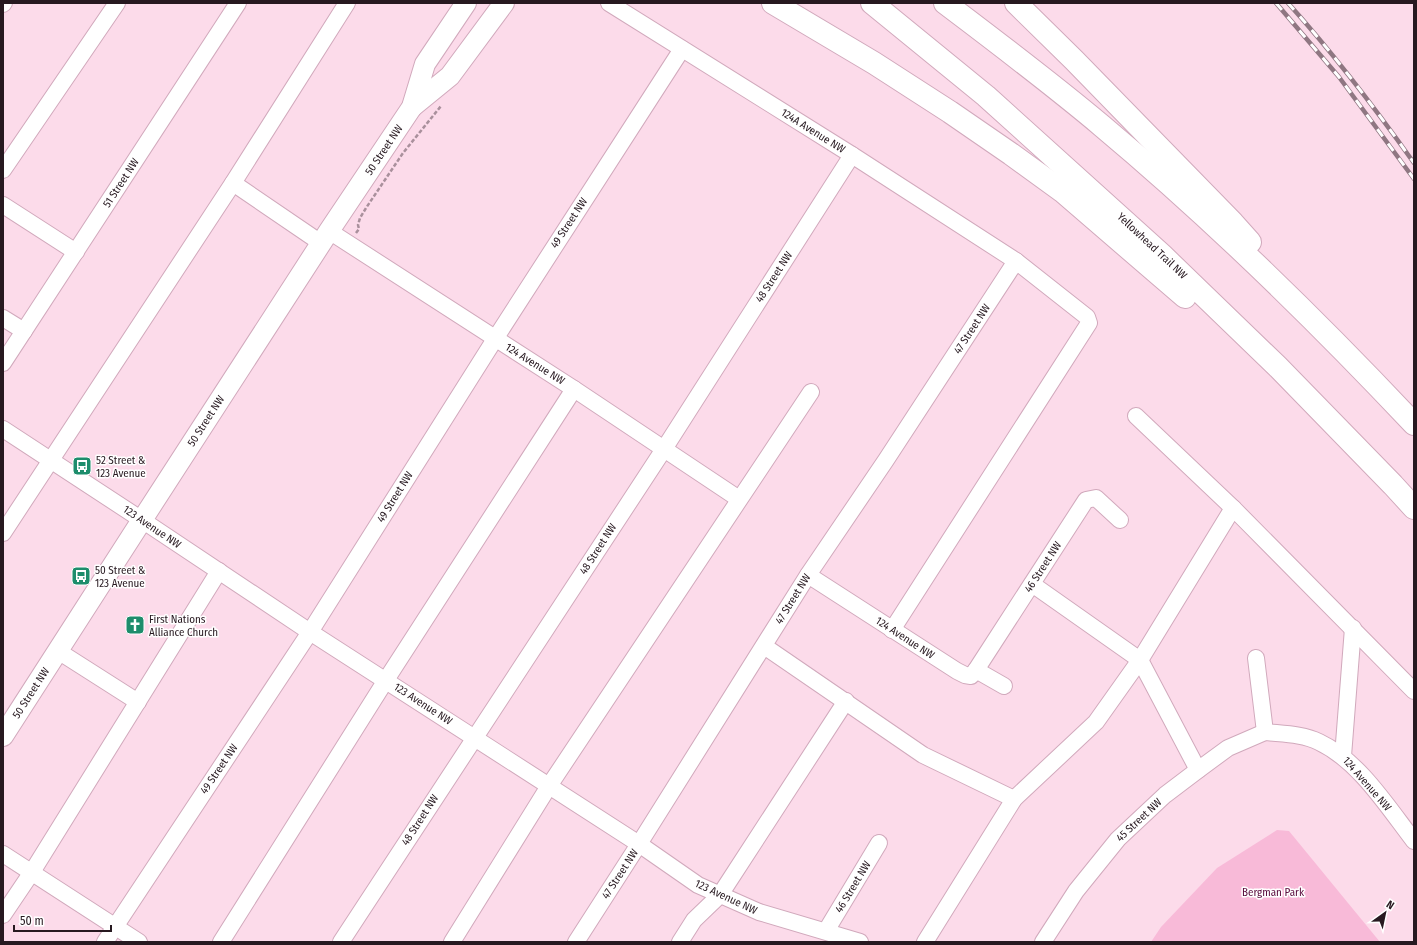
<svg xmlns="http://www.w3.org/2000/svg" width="1417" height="945" font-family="'Fira Sans Condensed',sans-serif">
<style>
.green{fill:#f8bad8}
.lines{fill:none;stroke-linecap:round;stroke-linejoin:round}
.minor-casing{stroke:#d1a9bc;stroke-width:18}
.major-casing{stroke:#d1a9bc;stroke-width:22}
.highway-casing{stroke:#d1a9bc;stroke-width:24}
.path{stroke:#a9909c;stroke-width:2.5;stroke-dasharray:4 2;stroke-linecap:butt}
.minor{stroke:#fff;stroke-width:16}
.major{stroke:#fff;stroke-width:20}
.highway{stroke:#fff;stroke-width:22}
.rail-casing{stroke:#8f7782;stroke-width:4.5}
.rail{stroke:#fff;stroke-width:3;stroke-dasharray:9;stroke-linecap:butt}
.labels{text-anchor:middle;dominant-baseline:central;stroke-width:3;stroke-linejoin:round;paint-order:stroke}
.street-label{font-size:11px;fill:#271920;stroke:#fff}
.poi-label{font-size:11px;fill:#271920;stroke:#fff;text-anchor:start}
.park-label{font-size:11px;fill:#58093b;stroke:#fff}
</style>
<rect width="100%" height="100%" fill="#fcdbea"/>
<polygon class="green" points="1277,830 1289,831 1380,942 1151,942 1161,927 1217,868"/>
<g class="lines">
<defs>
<g id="minor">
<polyline points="609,3 852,155 1016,261 1087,317 1089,323 892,630"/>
<polyline points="3,4 4,3"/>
<polyline points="3,170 117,3"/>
<polyline points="233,183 321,243"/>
<polyline points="3,205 76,252"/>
<polyline points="329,231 574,389 739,499"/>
<polyline points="3,318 24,331"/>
<polyline points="3,363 238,3"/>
<polyline points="1136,416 1233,508 1414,691"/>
<polyline points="3,429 142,520 310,632 639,844 698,885 759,912 860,942"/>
<polyline points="3,533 233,183 347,3"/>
<polyline points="808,575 957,671 965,675 971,676 976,670 1004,686"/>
<polyline points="1032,584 1140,660 1198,770"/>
<polyline points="764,646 923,755 1014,799"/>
<polyline points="58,651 138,702"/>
<path d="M1256,658L1265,732C1283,734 1303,734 1319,742C1359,761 1387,806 1414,841"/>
<polyline points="976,670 1086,500 1096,498 1120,520"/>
<polyline points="1343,756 1353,628"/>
<polyline points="3,854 139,942"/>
<polyline points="3,915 32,872 219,571"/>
<polyline points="826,931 879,843"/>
<polyline points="105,942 310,632 495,339 682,49"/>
<polyline points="221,942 386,680 574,389"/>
<polyline points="341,942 664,449 852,155"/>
<polyline points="452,942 549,786 811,392"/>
<polyline points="576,942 639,844 808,575 886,460 1016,261"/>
<polyline points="680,942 694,920 720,895 846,701"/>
<polyline points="925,942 1014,799 1096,722 1140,660 1233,508"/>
<polyline points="1043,942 1076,891 1118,839 1165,795 1198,770 1228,748 1265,732"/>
</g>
<g id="major">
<polyline points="412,107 450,76 504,3"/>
<polyline points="3,736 142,520 329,231 412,107 425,64 466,3"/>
</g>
<g id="highway">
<polyline points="773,3 874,63 950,112 1011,154 1062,191 1185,297"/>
<polyline points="872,3 986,96 1162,255 1277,366 1393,485 1414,508"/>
<path d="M945,3C998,43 1051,83 1102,126C1212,218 1316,320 1414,424"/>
<polyline points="1016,3 1074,60 1233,223 1250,242"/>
</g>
</defs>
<use href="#minor" class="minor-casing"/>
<use href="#major" class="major-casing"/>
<use href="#highway" class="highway-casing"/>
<polyline class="path" points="356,233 359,229 358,225 360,218 366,208 403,153 441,106"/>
<use href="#minor" class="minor"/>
<use href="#major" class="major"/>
<use href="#highway" class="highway"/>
<defs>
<g id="rail">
<polyline points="1276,3 1339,77 1414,179"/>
<path d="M1288,3C1333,53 1375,108 1414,163"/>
</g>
</defs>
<use href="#rail" class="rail-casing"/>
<use href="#rail" class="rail"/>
</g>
<defs>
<symbol id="bus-square" viewBox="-11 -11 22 22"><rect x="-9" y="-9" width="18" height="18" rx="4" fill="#1d8d6c" stroke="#fff"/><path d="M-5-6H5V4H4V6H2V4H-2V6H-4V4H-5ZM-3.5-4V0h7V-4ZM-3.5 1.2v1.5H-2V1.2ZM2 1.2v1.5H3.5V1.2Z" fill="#fff"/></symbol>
<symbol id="church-square" viewBox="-11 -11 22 22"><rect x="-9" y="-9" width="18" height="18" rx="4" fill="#1d8d6c" stroke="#fff"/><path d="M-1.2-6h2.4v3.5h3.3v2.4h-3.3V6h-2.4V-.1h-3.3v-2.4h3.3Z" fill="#fff"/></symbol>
</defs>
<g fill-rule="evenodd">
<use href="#bus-square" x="71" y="455" width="22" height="22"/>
<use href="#bus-square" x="70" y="565" width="22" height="22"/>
<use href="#church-square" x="124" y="614" width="22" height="22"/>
</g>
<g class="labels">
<g class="street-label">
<text transform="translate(813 131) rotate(32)">124A Avenue NW</text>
<text transform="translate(384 150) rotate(-56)">50 Street NW</text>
<text transform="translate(121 183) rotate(-57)">51 Street NW</text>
<text transform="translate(569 223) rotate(-57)">49 Street NW</text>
<text transform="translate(1152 246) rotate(43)">Yellowhead Trail NW</text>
<text transform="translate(774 277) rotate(-57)">48 Street NW</text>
<text transform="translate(972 329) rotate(-57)">47 Street NW</text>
<text transform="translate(535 364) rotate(32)">124 Avenue NW</text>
<text transform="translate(206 421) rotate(-57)">50 Street NW</text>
<text transform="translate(395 497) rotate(-58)">49 Street NW</text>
<text transform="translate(152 527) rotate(34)">123 Avenue NW</text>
<text transform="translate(598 549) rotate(-57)">48 Street NW</text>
<text transform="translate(1043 567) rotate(-57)">46 Street NW</text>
<text transform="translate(793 599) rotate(-58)">47 Street NW</text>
<text transform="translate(905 638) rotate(33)">124 Avenue NW</text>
<text transform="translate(31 693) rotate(-57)">50 Street NW</text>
<text transform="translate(423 704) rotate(33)">123 Avenue NW</text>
<text transform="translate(219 769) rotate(-56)">49 Street NW</text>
<text transform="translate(1367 784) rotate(49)">124 Avenue NW</text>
<text transform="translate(420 820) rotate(-57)">48 Street NW</text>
<text transform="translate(1139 820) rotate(-43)">45 Street NW</text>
<text transform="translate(620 874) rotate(-57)">47 Street NW</text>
<text transform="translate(853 887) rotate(-59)">46 Street NW</text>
<text transform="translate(726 897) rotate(25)">123 Avenue NW</text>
</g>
<g class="poi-label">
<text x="96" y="460">52 Street &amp;<tspan x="96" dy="13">123 Avenue</tspan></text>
<text x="95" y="570">50 Street &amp;<tspan x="95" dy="13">123 Avenue</tspan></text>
<text x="149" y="619">First Nations<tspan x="149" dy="13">Alliance Church</tspan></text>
</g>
<g class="park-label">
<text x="1273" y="892">Bergman Park</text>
</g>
</g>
<rect width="1417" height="945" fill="none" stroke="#271920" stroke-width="8"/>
<g transform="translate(1385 913) rotate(33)" stroke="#ffffff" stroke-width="3" paint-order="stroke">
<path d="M0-3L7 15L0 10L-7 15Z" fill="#271920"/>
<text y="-6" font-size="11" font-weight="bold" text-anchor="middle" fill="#271920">N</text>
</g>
<path d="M14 925v6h97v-6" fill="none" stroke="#271920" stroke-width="2"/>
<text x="20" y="925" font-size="12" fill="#271920" stroke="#ffffff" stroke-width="3" paint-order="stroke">50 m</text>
</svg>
